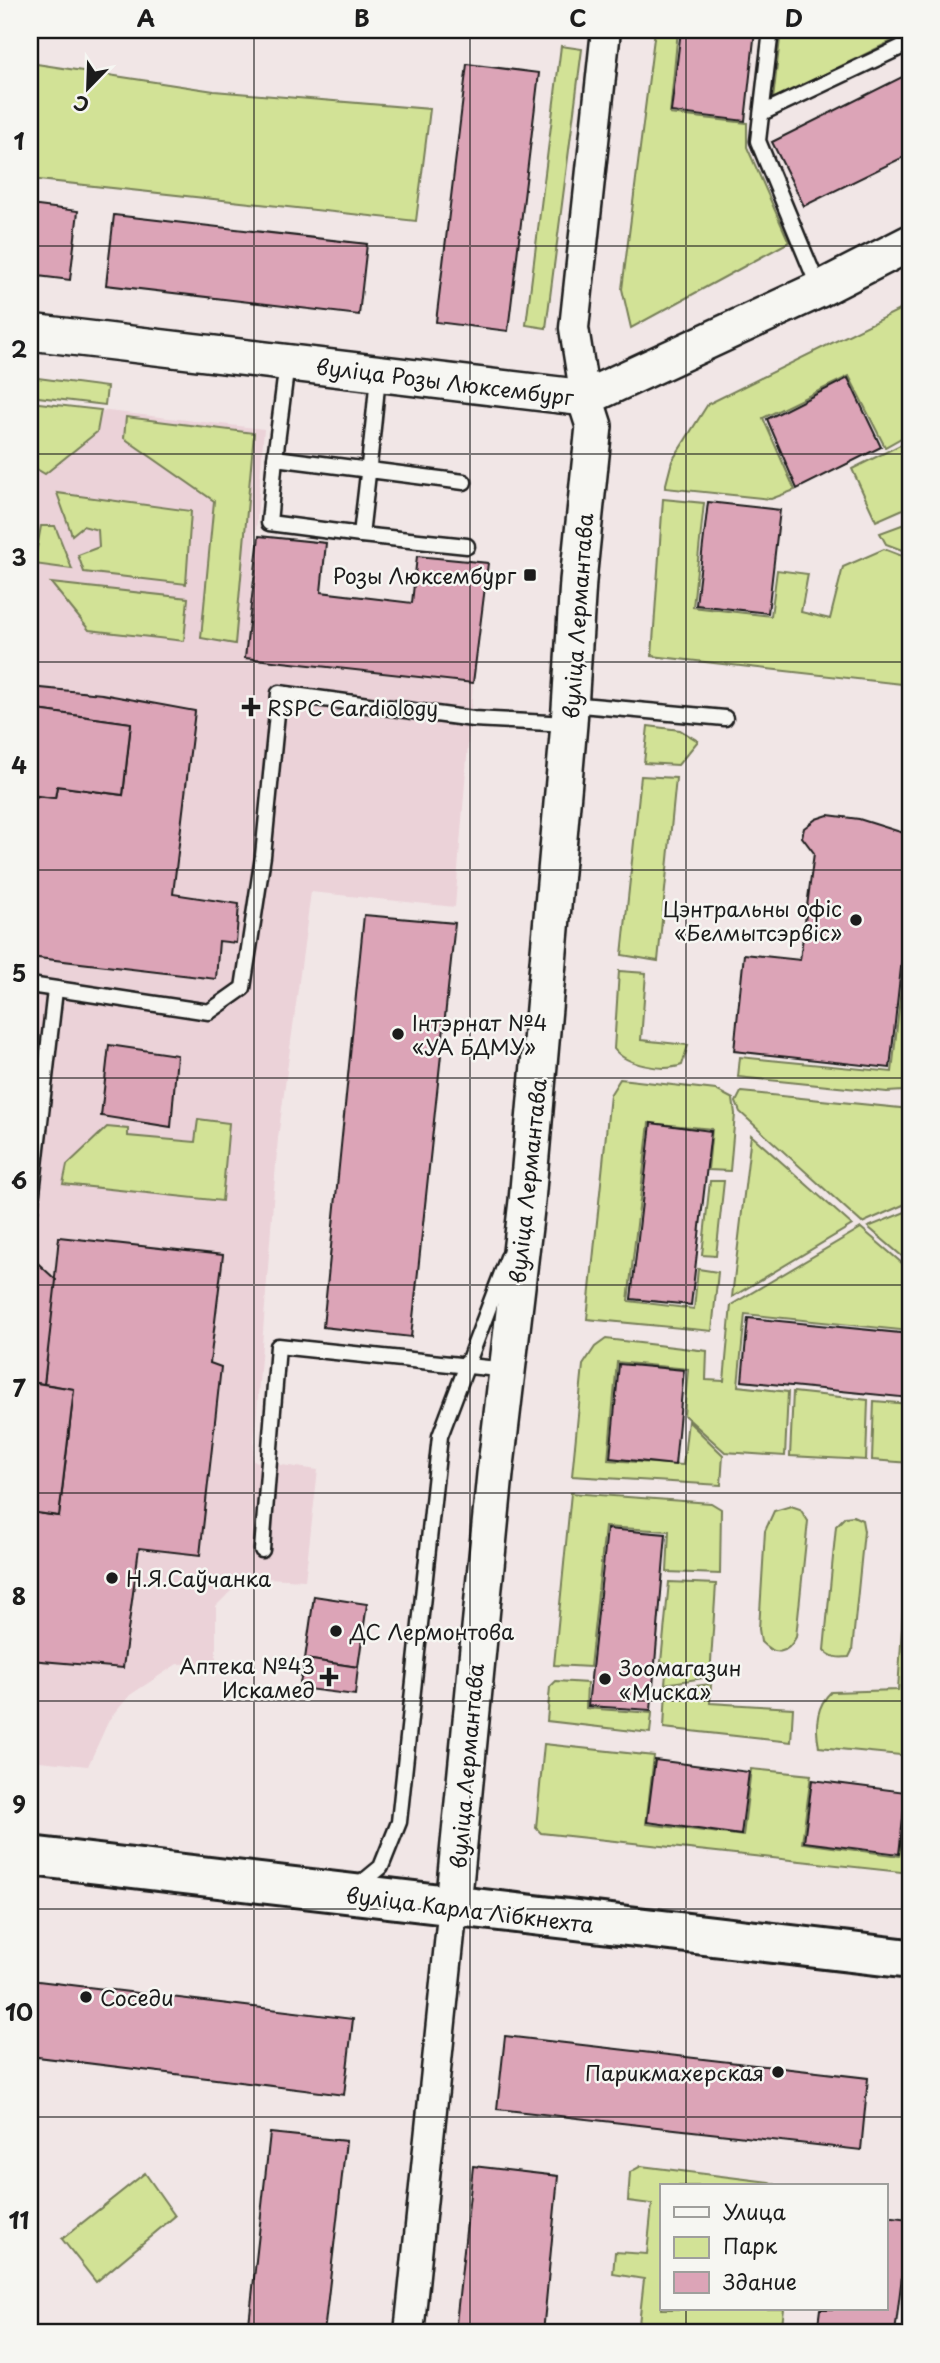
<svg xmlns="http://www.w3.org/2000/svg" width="940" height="2363" font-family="'Playpen Sans',sans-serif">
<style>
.built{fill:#ebd2d8}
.green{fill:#d2e296;stroke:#777f59;stroke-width:2}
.building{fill:#dca4b7;stroke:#1c1c1c;stroke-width:2}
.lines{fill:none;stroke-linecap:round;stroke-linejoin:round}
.service-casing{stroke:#1c1c1c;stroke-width:19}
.minor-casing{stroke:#1c1c1c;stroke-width:33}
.tertiary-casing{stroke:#1c1c1c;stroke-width:40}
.secondary-casing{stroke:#1c1c1c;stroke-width:44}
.service{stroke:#f6f6f2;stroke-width:14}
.minor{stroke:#f6f6f2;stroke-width:28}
.tertiary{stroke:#f6f6f2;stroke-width:35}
.secondary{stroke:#f6f6f2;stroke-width:38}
.grid{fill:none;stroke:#1c1c1c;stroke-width:2;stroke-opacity:0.55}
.poi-dot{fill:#1c1c1c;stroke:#f6f6f2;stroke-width:2.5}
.labels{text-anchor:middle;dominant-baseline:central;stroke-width:5;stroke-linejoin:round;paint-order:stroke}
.street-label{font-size:21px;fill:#1c1c1c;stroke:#f6f6f2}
.poi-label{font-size:21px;fill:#1c1c1c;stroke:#f6f6f2;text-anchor:start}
.neatline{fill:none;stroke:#1c1c1c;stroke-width:2.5}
.grid-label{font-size:23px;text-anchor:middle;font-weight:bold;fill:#1c1c1c}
</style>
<rect width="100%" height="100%" fill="#f1e6e6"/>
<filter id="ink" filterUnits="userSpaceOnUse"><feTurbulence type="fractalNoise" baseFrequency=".0143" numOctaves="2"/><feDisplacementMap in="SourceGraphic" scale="14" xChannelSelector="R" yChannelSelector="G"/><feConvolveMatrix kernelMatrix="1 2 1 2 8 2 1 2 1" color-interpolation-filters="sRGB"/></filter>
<g filter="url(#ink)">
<polygon class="built" points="30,402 264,429 246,658 473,683 455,907 311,892 278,1138 253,1461 318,1470 305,1580 245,1577 216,1606 216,1663 177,1664 130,1695 109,1720 88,1766 30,1760"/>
<g class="green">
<polygon points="655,30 678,30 670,114 747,123 747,147 789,242 631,328 622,289"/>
<polygon points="781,30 910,30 910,32 773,100"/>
<polygon points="561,46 582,49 546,328 526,325"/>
<polygon points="30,63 214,91 430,109 416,221 30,179"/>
<polygon points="907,306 910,312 910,433 885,447 849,376 763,418 795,490 771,499 665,488 672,461 708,404"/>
<polygon points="30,377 107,387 105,405 30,396"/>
<polygon points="30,402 101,410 97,432 45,474 30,465"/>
<polygon points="126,417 254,433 235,644 201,638 214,501 124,438"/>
<polygon points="910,440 910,506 876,521 852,469"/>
<polygon points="57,493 191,511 186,584 84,572 78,555 99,547 98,530 83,526 72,535"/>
<polygon points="663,499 704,503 693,607 771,616 777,570 808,574 801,612 830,619 843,567 884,549 910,559 910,685 652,656"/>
<polygon points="910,522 910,553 886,544 880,533"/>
<polygon points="41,526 55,526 72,569 34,564"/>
<polygon points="51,583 188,598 184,641 89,630"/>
<polygon points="648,726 680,730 698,741 678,765 644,763"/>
<polygon points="641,776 676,778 658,961 622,955"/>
<polygon points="910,906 910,1085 904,1091 887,1092 738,1077 740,1057 892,1072"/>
<path d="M619,971L646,973L641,1040L688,1045L682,1065C663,1072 626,1065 614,1049Z"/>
<polygon points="620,1079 716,1090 733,1099 735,1114 730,1171 708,1170 712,1129 649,1123 628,1301 694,1309 698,1269 718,1272 712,1331 587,1319 610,1095"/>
<polygon points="741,1092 910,1109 910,1202 862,1223 740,1112 736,1102"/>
<polygon points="198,1119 229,1123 222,1201 63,1184 67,1165 107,1127 128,1129 128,1136 195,1142"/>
<polygon points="751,1135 852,1225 732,1297"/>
<polygon points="710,1181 724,1181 716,1256 702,1255"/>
<polygon points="910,1210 910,1263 868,1227"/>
<polygon points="861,1228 910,1270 910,1331 745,1314 738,1386 788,1392 785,1456 725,1452 684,1415 688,1369 617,1362 608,1460 683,1465 688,1421 723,1455 721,1485 572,1476 583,1365 595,1347 606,1339 707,1351 706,1380 724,1381 731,1305"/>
<polygon points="793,1392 868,1400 866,1460 790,1456"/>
<polygon points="874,1401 910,1404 910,1463 872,1460"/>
<polygon points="571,1493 711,1503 721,1509 720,1574 667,1572 669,1531 605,1527 590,1667 554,1665"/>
<path d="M791,1506L800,1509L808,1521L796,1637C787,1655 775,1656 761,1642L759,1629L765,1531L774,1511Z"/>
<path d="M853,1516L862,1520L864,1531L852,1651L849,1657C839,1658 831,1658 824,1650L836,1526L845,1517Z"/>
<path d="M907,1551H910V1756L819,1747C815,1727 816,1706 831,1692L898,1690Z"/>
<polygon points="669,1582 716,1584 710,1677 665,1684 667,1663 661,1662"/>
<polygon points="556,1681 587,1683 586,1708 652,1713 650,1733 547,1721 550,1687"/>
<polygon points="711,1684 710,1703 793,1708 791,1742 664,1728 666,1690"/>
<polygon points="544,1744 654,1756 646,1824 743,1836 751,1769 811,1775 802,1843 899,1856 910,1786 910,1873 541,1833 536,1828"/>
<polygon points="641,2166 769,2182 779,2186 662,2186 662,2309 784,2309 781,2333 638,2333 644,2279 613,2274 615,2252 647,2254 652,2204 628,2201 630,2172"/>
<polygon points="145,2173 175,2216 96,2282 62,2239"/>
</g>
<g class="building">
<polygon points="681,30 755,30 745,121 671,112"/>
<polygon points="467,64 539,73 508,331 436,322"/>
<polygon points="910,73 910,154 804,206 772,142"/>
<polygon points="30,205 78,211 70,280 30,275"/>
<polygon points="114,215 367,244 359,315 106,285"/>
<polygon points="848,378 881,447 797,489 767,419"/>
<polygon points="708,502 780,510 768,613 696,605"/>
<polygon points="259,536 326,543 321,592 412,603 417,556 488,563 473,683 245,658"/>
<polygon points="30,687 102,694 195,711 173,894 239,904 236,943 219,941 216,979 30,957 30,796 55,798 57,786 123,795 131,723 30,709"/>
<polygon points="30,709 131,723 123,795 57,786 55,798 30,795"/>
<polygon points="828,815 859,819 910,835 910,886 890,1068 734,1051 744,954 800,960 814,853 802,837 804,828 816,819"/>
<polygon points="364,915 455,923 411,1337 323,1327"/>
<polygon points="109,1045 177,1055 171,1127 101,1116"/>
<polygon points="651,1123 711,1131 691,1305 631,1299"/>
<polygon points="59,1237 223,1255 210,1363 221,1367 200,1555 139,1548 123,1668 30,1660 30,1512 59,1516 74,1389 44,1384"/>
<polygon points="30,1256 56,1280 44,1384 30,1382"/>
<polygon points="748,1318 910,1334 910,1398 742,1381"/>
<polygon points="619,1364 684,1370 675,1465 610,1458"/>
<polygon points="30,1382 74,1389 59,1516 30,1512"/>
<polygon points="607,1529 666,1534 651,1710 588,1706"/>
<polygon points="314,1596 367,1604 358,1667 305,1659"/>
<polygon points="305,1659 358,1667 355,1695 299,1688"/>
<polygon points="655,1760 749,1772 741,1835 647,1822"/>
<polygon points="812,1780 906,1792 899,1854 804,1842"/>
<polygon points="30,1980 353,2019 344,2095 30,2056"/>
<polygon points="505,2036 868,2078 861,2150 497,2109"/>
<polygon points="270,2133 346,2141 324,2333 248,2333"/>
<polygon points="473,2166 558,2176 543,2333 455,2333"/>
<polygon points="886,2216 909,2219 895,2333 817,2333 820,2309 886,2309"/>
</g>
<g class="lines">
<defs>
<g id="service">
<polyline points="771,30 758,141 819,288"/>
<polyline points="762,113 910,43"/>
<path d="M378,373C374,427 367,481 361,535L269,523L275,458L464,482"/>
<polyline points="275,458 287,363"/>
<polyline points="361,535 467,546"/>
<polyline points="570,704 725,718"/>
<polyline points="30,985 209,1012 243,988 263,856 279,693 473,719 569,724"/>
<polyline points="30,1210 55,990"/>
<polyline points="262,1550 278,1346 507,1370"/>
<polyline points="358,1886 381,1867 399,1822 440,1436 508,1257"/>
</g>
<g id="minor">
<polyline points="585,398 574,328 606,30"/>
<polyline points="409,2333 453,1905"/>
</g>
<g id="tertiary">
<polyline points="30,332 585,398 820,289 910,243"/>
<polyline points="453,1905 495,1474 527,1201 569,724 578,581 594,426 585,398"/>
</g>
<polyline id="secondary" points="30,1856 910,1959"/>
</defs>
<use href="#service" class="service-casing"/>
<use href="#minor" class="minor-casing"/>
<use href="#tertiary" class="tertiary-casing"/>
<use href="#secondary" class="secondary-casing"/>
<use href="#service" class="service"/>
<use href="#minor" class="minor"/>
<use href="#tertiary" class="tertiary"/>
<use href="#secondary" class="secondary"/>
</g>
</g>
<path class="grid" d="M254,30V2333M470,30V2333M686,30V2186M30,246H910M30,454H910M30,662H910M30,870H910M30,1078H910M30,1285H910M30,1493H910M30,1701H910M30,1909H910M30,2117H910M686,2309V2333"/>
<g class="poi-dot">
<rect x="523" y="568" width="14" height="14" rx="3.5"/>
<path d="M247.5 696.5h7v7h7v7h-7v7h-7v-7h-7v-7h7z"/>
<circle cx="856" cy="920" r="7"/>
<circle cx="398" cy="1034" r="7"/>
<circle cx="112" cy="1578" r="7"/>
<circle cx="336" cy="1631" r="7"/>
<path d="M325.5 1666.5h7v7h7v7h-7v7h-7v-7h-7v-7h7z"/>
<circle cx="605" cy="1679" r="7"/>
<circle cx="86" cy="1997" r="7"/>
<circle cx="778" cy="2072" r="7"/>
</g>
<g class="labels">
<g class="street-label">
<text transform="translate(445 381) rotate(7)">вуліца Розы Люксембург</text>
<text transform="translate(577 616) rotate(-86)">вуліца Лермантава</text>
<text transform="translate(527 1181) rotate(-84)">вуліца Лермантава</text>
<text transform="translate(466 1766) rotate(-85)">вуліца Лермантава</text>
<text transform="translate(470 1909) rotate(7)">вуліца Карла Лібкнехта</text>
</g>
<g class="poi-label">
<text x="516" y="575" text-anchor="end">Розы Люксембург</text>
<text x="267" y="707">RSPC Cardiology</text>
<text x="842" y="908" text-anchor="end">Цэнтральны офiс<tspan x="842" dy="24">«Белмытсэрвіс»</tspan></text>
<text x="412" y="1022">Інтэрнат №4<tspan x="412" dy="24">«УА БДМУ»</tspan></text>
<text x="126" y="1578">Н.Я.Саўчанка</text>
<text x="350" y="1631">ДС Лермонтова</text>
<text x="315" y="1665" text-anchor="end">Аптека №43<tspan x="315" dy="24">Искамед</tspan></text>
<text x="619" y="1667">Зоомагазин<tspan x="619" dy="24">«Миска»</tspan></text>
<text x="100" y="1997">Соседи</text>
<text x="764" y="2072" text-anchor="end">Парикмахерская</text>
</g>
</g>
<rect width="940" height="2363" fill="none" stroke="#f6f6f2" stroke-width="77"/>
<rect x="660" y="2184" width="228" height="126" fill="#f6f6f2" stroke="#9f9f9c" stroke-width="2"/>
<rect x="674" y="2207" width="35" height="10" fill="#f6f6f2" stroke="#9f9f9c" stroke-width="2"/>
<text x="723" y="2220" font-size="21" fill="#1c1c1c">Улица</text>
<rect x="674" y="2237" width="35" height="21" fill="#d2e296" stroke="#9f9f9c" stroke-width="2"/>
<text x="723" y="2254" font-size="21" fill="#1c1c1c">Парк</text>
<rect x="674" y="2272" width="35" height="21" fill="#dca4b7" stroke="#9f9f9c" stroke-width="2"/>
<text x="723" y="2290" font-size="21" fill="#1c1c1c">Здание</text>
<g transform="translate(88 88) rotate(203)" stroke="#f6f6f2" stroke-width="5" paint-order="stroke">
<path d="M0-5L12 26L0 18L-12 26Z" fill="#1c1c1c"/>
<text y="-10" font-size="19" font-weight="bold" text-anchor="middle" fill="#1c1c1c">С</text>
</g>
<rect x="38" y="38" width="864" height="2286" class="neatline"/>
<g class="grid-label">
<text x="146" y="27">A</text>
<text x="362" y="27">B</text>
<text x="578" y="27">C</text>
<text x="794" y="27">D</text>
<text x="19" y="150">1</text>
<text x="19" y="358">2</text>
<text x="19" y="566">3</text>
<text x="19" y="774">4</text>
<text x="19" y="982">5</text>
<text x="19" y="1189">6</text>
<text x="19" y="1397">7</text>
<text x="19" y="1605">8</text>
<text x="19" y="1813">9</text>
<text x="19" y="2021">10</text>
<text x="19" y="2229">11</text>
</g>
</svg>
